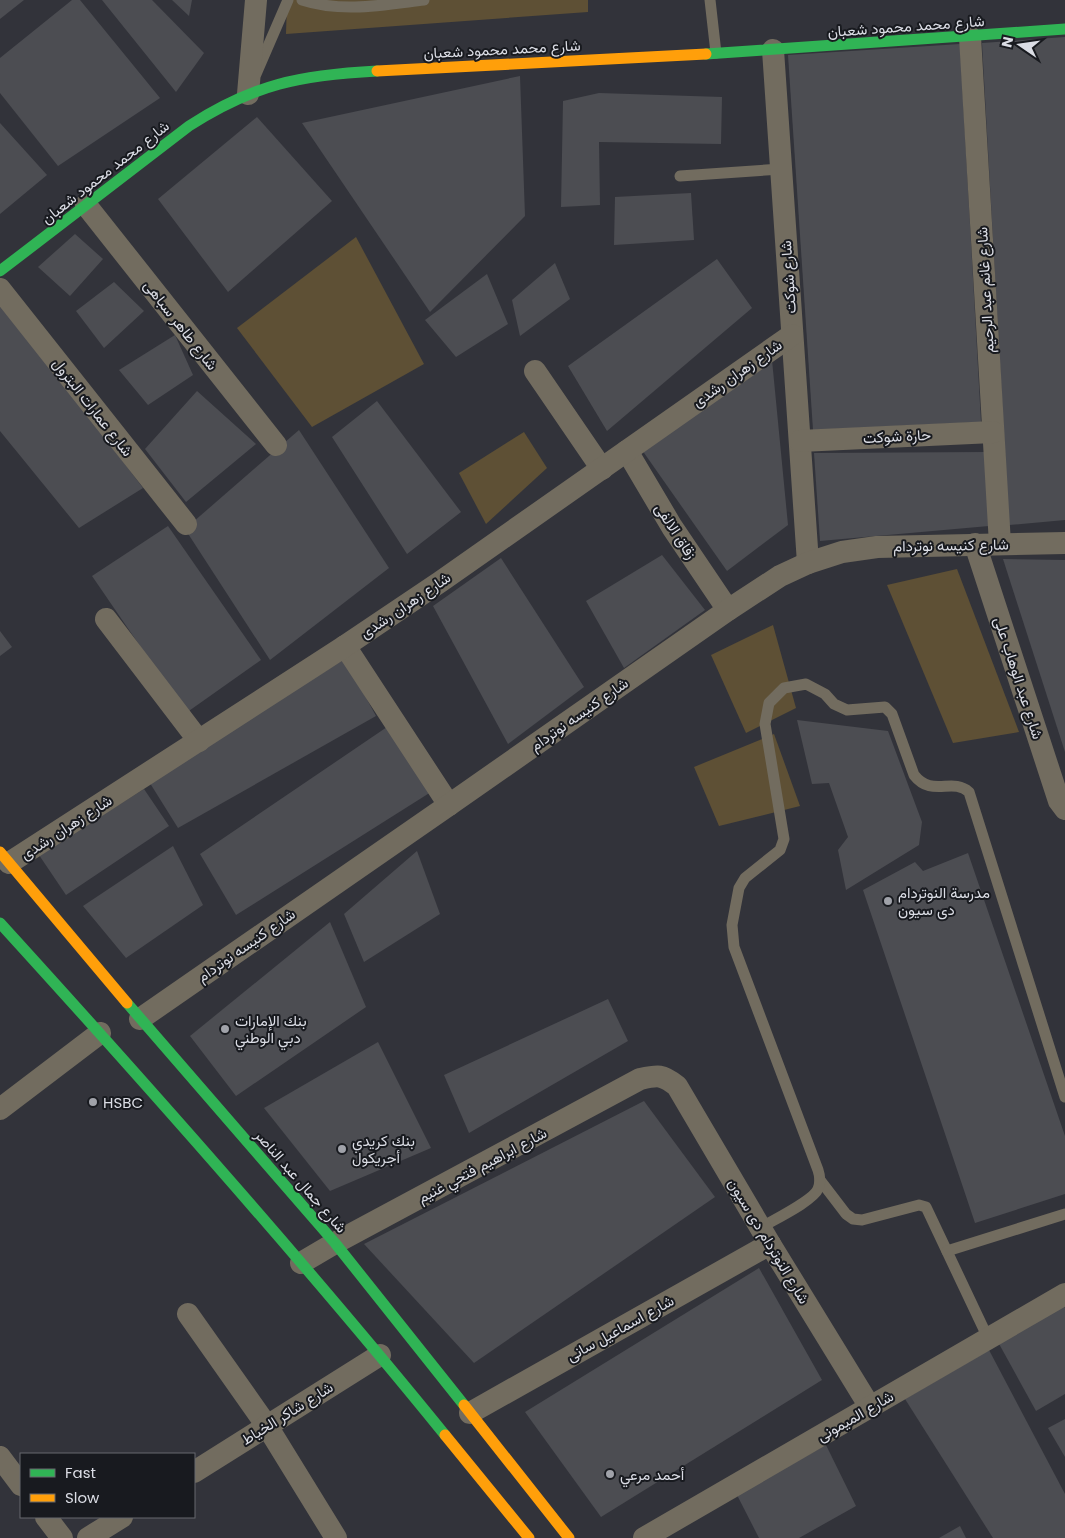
<svg xmlns="http://www.w3.org/2000/svg" width="1065" height="1538" font-family="Poppins,Vazirmatn,sans-serif">
<style>
.green{fill:#5e5035}
.building{fill:#4c4d52}
.lines{fill:none;stroke-linecap:round;stroke-linejoin:round}
.lane{stroke:#726c5f;stroke-width:11}
.street{stroke:#726c5f;stroke-width:22}
.fast{stroke:#30b455;stroke-width:11}
.slow{stroke:#ff9f0a;stroke-width:11}
.poi-dot{fill:#a0a2a9;stroke:#181a1f;stroke-width:2}
.labels{text-anchor:middle;dominant-baseline:central;stroke-width:4;stroke-linejoin:round;paint-order:stroke}
.street-label{font-size:15px;fill:#dbdde5;stroke:#181a1f}
.poi-label{font-size:15px;fill:#dbdde5;stroke:#181a1f;text-anchor:start}
</style>
<rect width="100%" height="100%" fill="#32333a"/>
<g class="green">
<polygon points="287,0 588,0 588,12 286,34"/>
<polygon points="356,237 424,364 312,427 237,328"/>
<polygon points="524,432 547,468 486,524 459,473"/>
<polygon points="957,569 1019,732 953,743 887,585"/>
<polygon points="773,625 796,708 746,733 711,655"/>
<polygon points="774,734 800,806 719,826 694,767"/>
</g>
<g class="building">
<polygon points="0,0 24,0 0,19"/>
<polygon points="72,0 80,0 160,98 58,166 0,93 0,58"/>
<polygon points="102,0 152,0 204,53 176,92"/>
<polygon points="172,0 192,0 189,16"/>
<polygon points="1065,37 1065,520 1009,525 982,43"/>
<polygon points="960,44 981,422 813,430 788,55"/>
<polygon points="520,76 525,216 430,312 302,123"/>
<polygon points="599,93 722,97 721,144 599,142 600,205 561,207 563,101"/>
<polygon points="257,117 332,201 228,292 158,199"/>
<polygon points="0,123 47,175 0,214"/>
<polygon points="691,193 694,240 614,245 615,197"/>
<polygon points="75,234 103,259 70,296 38,267"/>
<polygon points="717,259 752,308 607,431 568,366"/>
<polygon points="555,263 570,299 520,336 512,300"/>
<polygon points="487,274 508,324 456,357 425,320"/>
<polygon points="114,282 144,311 104,348 76,311"/>
<polygon points="0,299 143,488 79,528 0,431"/>
<polygon points="175,335 193,375 148,405 119,370"/>
<polygon points="772,360 788,525 727,571 642,450"/>
<polygon points="197,391 256,444 186,502 145,449"/>
<polygon points="377,401 461,512 407,554 332,437"/>
<polygon points="299,430 389,568 270,660 185,529"/>
<polygon points="987,452 989,526 820,541 814,453"/>
<polygon points="168,526 261,660 186,713 92,576"/>
<polygon points="662,555 705,610 624,668 586,601"/>
<polygon points="501,558 584,687 508,744 433,606"/>
<polygon points="1003,559 1065,560 1065,752"/>
<polygon points="0,631 12,647 0,656"/>
<polygon points="345,659 376,716 178,828 148,780"/>
<polygon points="797,720 888,731 922,822 919,845 846,890 838,850 848,837 829,783 812,784"/>
<polygon points="387,727 431,792 236,915 200,854"/>
<polygon points="144,789 169,826 66,895 39,855"/>
<polygon points="173,846 203,905 126,958 83,906"/>
<polygon points="417,851 440,914 364,962 344,914"/>
<polygon points="968,853 1065,1136 1065,1194 975,1223 863,890 915,862 923,871"/>
<polygon points="330,922 366,1007 236,1096 190,1036"/>
<polygon points="608,999 628,1041 469,1133 444,1075"/>
<polygon points="378,1042 431,1148 330,1191 264,1108"/>
<polygon points="644,1101 715,1197 474,1363 364,1244"/>
<polygon points="759,1268 822,1380 601,1517 525,1412"/>
<polygon points="1063,1304 1065,1308 1065,1394 1036,1411 998,1342"/>
<polygon points="989,1350 1065,1494 1065,1538 993,1538 905,1399"/>
<polygon points="1065,1419 1065,1457 1048,1428"/>
<polygon points="826,1445 856,1506 799,1538 759,1538 737,1495"/>
<polygon points="960,1526 966,1538 939,1538"/>
</g>
<g class="lines">
<g class="lane">
<path d="M302,0C342,13 383,5 424,0"/>
<polyline points="710,0 716,53"/>
<polyline points="256,74 288,0"/>
<polyline points="680,176 781,169"/>
<polyline points="820,1180 846,1214 853,1219 862,1220 919,1205 926,1207 988,1338"/>
<path d="M760,1228C773,1220 813,1201 818,1189C821,1182 820,1176 818,1170L734,947L732,925L739,888L745,878L780,850L784,839L765,724L769,703L784,688L806,684L825,694L834,704L847,710L885,707L892,714L914,775C932,798 952,777 969,792L1065,1097"/>
<polyline points="947,1251 1065,1214"/>
</g>
<g class="street">
<polyline points="970,37 1000,544"/>
<polyline points="773,50 808,563"/>
<polyline points="248,94 256,0"/>
<polyline points="86,205 276,445"/>
<polyline points="0,289 186,524"/>
<polyline points="535,371 602,469"/>
<polyline points="800,441 993,432"/>
<polyline points="627,451 672,527 728,610"/>
<polyline points="975,544 1059,801 1065,809"/>
<polyline points="106,619 199,741"/>
<polyline points="345,646 449,805"/>
<polyline points="9,863 345,646 440,582 792,335"/>
<polyline points="140,1019 449,805 728,610 780,576 808,563 842,552 877,547 1065,543"/>
<polyline points="0,1109 100,1033"/>
<path d="M301,1263L335,1243L640,1079C658,1075 662,1074 677,1086L770,1244L870,1407"/>
<polyline points="188,1314 267,1426 336,1538"/>
<polyline points="470,1413 770,1244"/>
<polyline points="0,1457 21,1485"/>
<polyline points="194,1472 380,1355"/>
<polyline points="46,1517 62,1538"/>
<polyline points="88,1538 122,1517"/>
<polyline points="644,1538 1065,1294"/>
</g>
<g class="fast">
<polyline points="706,54 1065,29"/>
<path d="M0,271L189,126C254,84 301,75 377,71"/>
<path d="M0,923C152,1090 303,1260 445,1435"/>
<polyline points="127,1003 335,1243 464,1405"/>
</g>
<g class="slow">
<polyline points="377,71 706,54"/>
<polyline points="0,852 127,1003"/>
<polyline points="464,1405 569,1538"/>
<polyline points="445,1435 529,1538"/>
</g>
</g>
<g class="poi-dot">
<circle cx="888" cy="901" r="5"/>
<circle cx="225" cy="1029" r="5"/>
<circle cx="93" cy="1102" r="5"/>
<circle cx="342" cy="1149" r="5"/>
<circle cx="610" cy="1474" r="5"/>
</g>
<g class="labels">
<g class="street-label">
<text transform="translate(906 26) rotate(-4)">شارع محمد محمود شعبان</text>
<text transform="translate(502 49) rotate(-3)">شارع محمد محمود شعبان</text>
<text transform="translate(105 172) rotate(-38)">شارع محمد محمود شعبان</text>
<text transform="translate(788 277) rotate(-94)">شارع شوكت</text>
<text transform="translate(985 290) rotate(-93)">شارع غانم عبد الرحيم</text>
<text transform="translate(181 325) rotate(52)">شارع طاهر سباهى</text>
<text transform="translate(737 373) rotate(-35)">شارع زهران رشدى</text>
<text transform="translate(93 407) rotate(52)">شارع عمارات البترول</text>
<text transform="translate(897 436) rotate(-3)">حارة شوكت</text>
<text transform="translate(676 531) rotate(57)">زقاق الالفى</text>
<text transform="translate(951 545) rotate(-1)">شارع كنيسه نوتردام</text>
<text transform="translate(405 605) rotate(-34)">شارع زهران رشدى</text>
<text transform="translate(1019 678) rotate(72)">شارع عبد الوهاب على</text>
<text transform="translate(579 714) rotate(-35)">شارع كنيسه نوتردام</text>
<text transform="translate(66 827) rotate(-33)">شارع زهران رشدى</text>
<text transform="translate(246 945) rotate(-35)">شارع كنيسه نوتردام</text>
<text transform="translate(482 1165) rotate(-28)">شارع ابراهيم فتحي غنيم</text>
<text transform="translate(301 1181) rotate(49)">شارع جمال عبد الناصر</text>
<text transform="translate(769 1241) rotate(59)">شارع النوتردام دى سيون</text>
<text transform="translate(620 1328) rotate(-29)">شارع اسماعيل سانى</text>
<text transform="translate(287 1413) rotate(-32)">شارع شاكر الخياط</text>
<text transform="translate(855 1416) rotate(-30)">شارع الميمونى</text>
</g>
<g class="poi-label">
<text x="898" y="892">مدرسة النوتردام<tspan x="898" dy="17">دى سيون</tspan></text>
<text x="235" y="1020">بنك الإمارات<tspan x="235" dy="17">دبي الوطني</tspan></text>
<text x="103" y="1102">HSBC</text>
<text x="352" y="1140">بنك كريدي<tspan x="352" dy="17">أجريكول</tspan></text>
<text x="620" y="1474">أحمد مرعي</text>
</g>
</g>
<rect x="20" y="1453" width="175" height="65" fill="#181a1f" stroke="#66686e"/>
<rect x="30" y="1469" width="25" height="8" fill="#30b455" stroke="#66686e"/>
<text x="65" y="1478" font-size="15" fill="#dbdde5">Fast</text>
<rect x="30" y="1494" width="25" height="8" fill="#ff9f0a" stroke="#66686e"/>
<text x="65" y="1503" font-size="15" fill="#dbdde5">Slow</text>
<g transform="translate(1020 45) rotate(283)" stroke="#181a1f" stroke-width="4" paint-order="stroke">
<path d="M0-4L9 19L0 12L-9 19Z" fill="#dbdde5"/>
<text y="-8" font-size="14" font-weight="bold" text-anchor="middle" fill="#dbdde5">N</text>
</g>
</svg>
